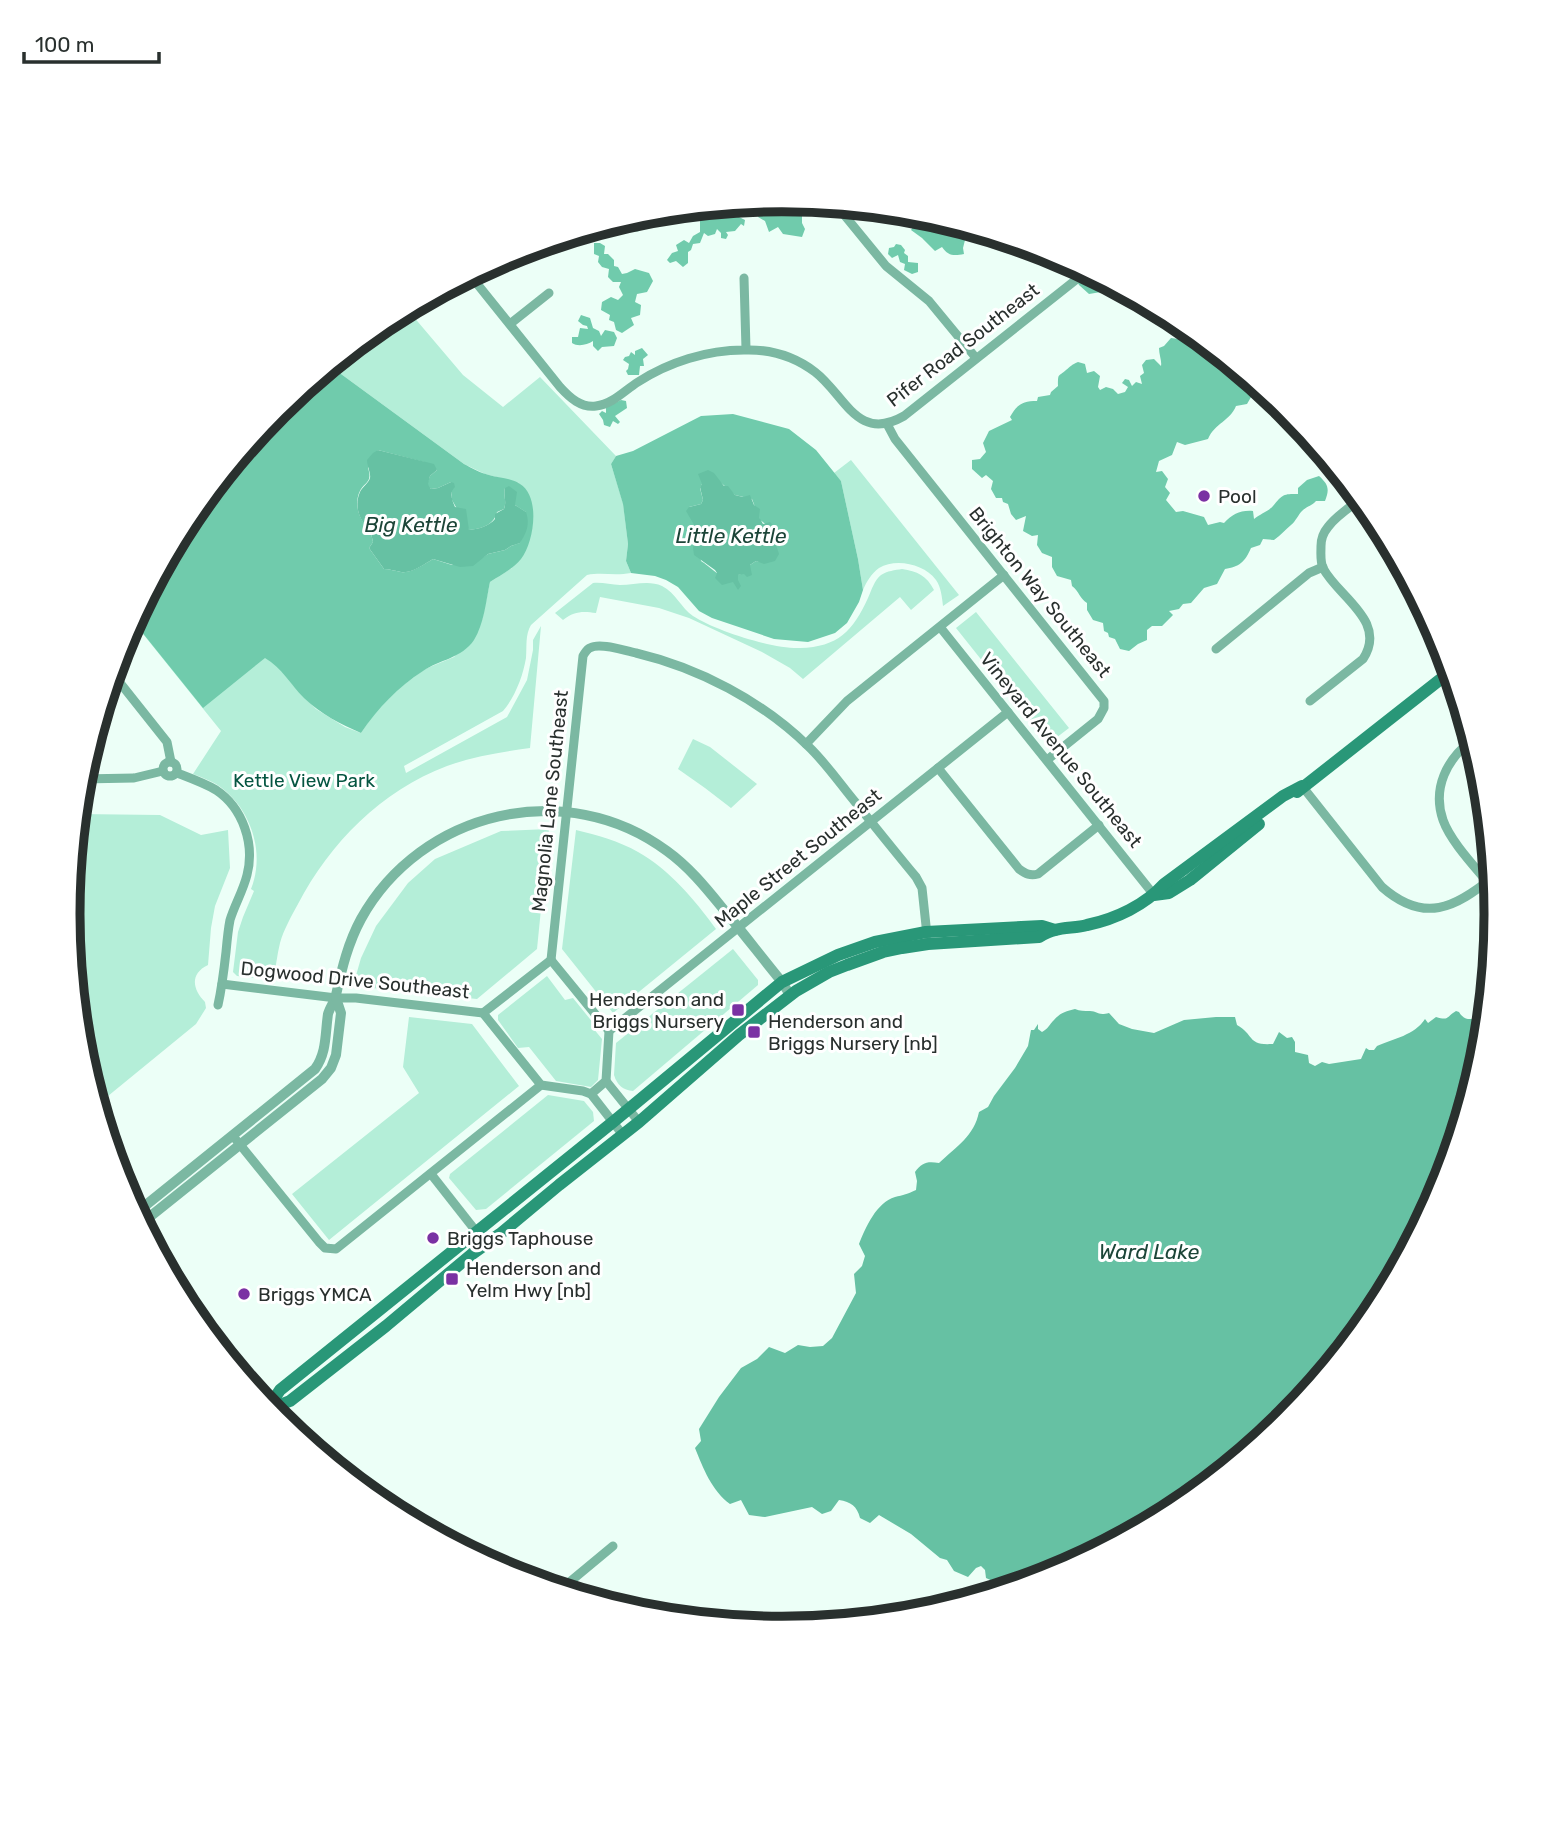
<svg xmlns="http://www.w3.org/2000/svg" width="1565" height="1829" font-family="Rubik,sans-serif">
<style>
.green{fill:#b4eed8}
.forest{fill:#70cbac;fill-rule:evenodd}
.water{fill:#66c1a3}
.lines{fill:none;stroke-linecap:round;stroke-linejoin:round}
.minor{stroke:#7bb8a2;stroke-width:9}
.tertiary{stroke:#7bb8a2;stroke-width:10}
.secondary{stroke:#299778;stroke-width:12}
.poi-dot{fill:#7a31a3;stroke:#fff;stroke-width:2.5}
.labels{text-anchor:middle;dominant-baseline:central;stroke-width:6;stroke-linejoin:round;paint-order:stroke}
.street-label{font-size:19px;fill:#29302e;stroke:#fff}
.poi-label{font-size:19px;fill:#29302e;stroke:#fff;text-anchor:start}
.park-label{font-size:19px;fill:#055541;stroke:#fff}
.water-label{font-size:21px;font-style:italic;fill:#1c4538;stroke:#fff}
.rim{fill:none;stroke:#29302e;stroke-width:9}
</style>
<rect width="100%" height="100%" fill="#ecfff7"/>
<g class="green">
<path d="M407,309L463,375L503,407L540,377L616,456L611,464L623,503L628,544L626,561L631,573C614,576 602,572 587,575L531,625C525,635 527,646 526,658C523,676 515,697 503,711L404,766L406,773L507,717L527,680L533,650V640L541,626L530,748C502,752 474,756 447,766C381,791 330,843 298,904C291,917 284,929 280,943C277,955 276,967 273,980L237,976L233,972L238,932L243,917L254,891L251,889C265,854 252,812 223,789C215,782 203,778 193,774L221,731L143,634L219,557L292,684L316,709L345,727L361,733L375,712L398,689L425,669L454,657L482,620L490,582L512,568L519,483L485,474L464,464L341,374L333,364L386,320Z"/>
<path d="M851,460L959,595L943,606C942,597 941,587 936,580C924,564 896,558 879,568C871,574 867,581 863,590L858,559L841,481L834,473Z"/>
<path d="M902,569C917,571 927,576 934,590L911,610L900,597L803,679L790,668L762,652L689,618L659,608L600,597L596,613C583,611 574,611 563,620L555,613L593,583C602,582 611,585 620,585C634,585 649,580 662,586C676,593 681,608 693,616C716,631 773,649 800,648C838,647 853,631 868,598C872,589 874,581 881,575C887,571 895,570 902,569Z"/>
<polygon points="976,612 1069,728 1052,741 1051,737 1055,733 1048,732 1049,737 1047,742 956,628"/>
<polygon points="693,739 710,747 757,784 731,808 705,788 678,769"/>
<path d="M78,814L160,815L201,835L228,830L230,868L215,906L211,928L208,965C189,974 193,990 205,1002L206,1008L196,1024L97,1105L82,1053L68,915Z"/>
<polygon points="549,829 537,949 477,999 353,986 361,958 376,926 408,883 435,859 501,831"/>
<path d="M576,830C597,835 619,841 638,852C670,870 695,900 716,929L613,1013L562,949Z"/>
<path d="M733,949L758,980V985L633,1091C623,1090 617,1085 614,1075L616,1043Z"/>
<polygon points="547,976 565,1000 573,998 594,1024 593,1028 602,1039 598,1080 591,1087 556,1081 529,1047 518,1048 498,1020 498,1015"/>
<polygon points="409,1017 472,1024 519,1086 329,1240 292,1194 419,1093 403,1067"/>
<polygon points="548,1095 584,1101 593,1112 594,1121 486,1209 476,1210 449,1178 450,1174"/>
</g>
<g class="forest">
<polygon points="778,201 783,203 787,210 791,209 794,213 802,213 802,223 805,229 802,237 783,234 778,227 769,232 765,221 758,217 761,208 766,202"/>
<path d="M757,203V206L752,213L740,214L739,217L745,220L744,226L741,224L735,231L726,232L728,235L726,239L721,238V233L717,229L715,234L708,236L704,233L700,243L693,244L691,250L688,252V263L683,267L676,261L670,263L667,260L672,253L678,251L676,245L684,240L689,243L693,236L700,232V221C707,218 712,217 719,215C725,213 726,209 732,209L733,205Z"/>
<path d="M926,218L949,234L958,232L965,240L963,248L964,254C954,256 948,256 942,247L935,251L922,238L911,230L917,221Z"/>
<polygon points="594,243 600,243 605,246 604,254 608,254 614,260 614,266 618,267 622,274 627,273 635,269 649,273 653,281 647,292 637,294 635,302 641,305 640,315 631,318 634,325 622,333 616,330 614,322 609,320 610,315 601,310 602,302 611,297 618,300 623,295 619,287 621,282 613,282 608,277 609,269 602,267 598,262 599,256 594,254"/>
<polygon points="896,244 901,245 905,250 904,253 908,256 908,262 918,263 918,272 912,274 904,270 905,264 900,262 898,255 892,258 888,254 889,248 894,247"/>
<polygon points="1079,267 1105,281 1106,284 1101,292 1089,294 1079,285 1074,275"/>
<path d="M581,315L590,318L593,328L599,331L601,336L605,330L614,332L617,338L614,346L602,347L598,351L593,346V341C587,345 578,347 572,343V337H578L580,328L588,329L587,326L583,325L578,321Z"/>
<path d="M1190,331H1192L1252,380L1254,392L1247,404L1236,406C1230,421 1215,423 1208,439L1185,445L1177,442L1172,455L1159,461L1156,472L1162,471L1168,479L1165,487L1170,493L1166,500L1176,512L1183,511L1204,517L1208,525L1220,522L1224,523C1233,514 1240,510 1253,511L1254,519C1260,514 1269,511 1273,506C1283,494 1283,494 1298,494V488L1307,480L1319,476C1328,484 1330,489 1325,501H1316C1312,506 1307,506 1302,511C1298,515 1296,521 1291,525C1285,530 1281,535 1274,540L1263,539L1260,545L1251,548C1245,562 1239,567 1225,569L1217,584L1204,588L1191,603L1183,604L1179,609L1169,611L1173,615L1162,626H1152L1147,630V640L1138,644L1129,651L1120,649L1115,639L1109,637L1108,633L1104,631L1103,623L1093,620L1087,610V603C1080,599 1079,591 1072,586L1071,580L1057,576L1052,567V557L1042,553L1037,545L1038,535L1032,536L1023,531L1026,516L1016,520L1011,514L1008,504L1003,502L1002,498H996L991,489L993,481L986,475L982,478L972,469V460L980,459L986,452L983,443L989,431L1012,420L1010,417C1017,404 1023,401 1037,401L1038,397L1050,395L1051,392L1058,386C1058,373 1058,377 1066,370C1071,366 1071,365 1078,362L1085,364L1087,373L1094,371L1100,376L1098,387L1100,390L1106,387L1113,389L1118,394L1125,392L1128,387L1122,383L1125,379L1129,380L1132,386L1136,382L1142,384L1140,376L1144,373L1142,365L1146,360L1154,359L1161,366C1162,361 1159,355 1159,348L1164,346L1171,338L1179,339L1182,335L1189,334Z"/>
<polygon points="642,348 648,355 643,359 644,366 640,366 639,375 628,375 626,371 628,369 629,364 623,360 625,357 629,356 631,352 635,355 635,351"/>
<path d="M333,364L341,374L464,464C472,468 480,473 489,475C498,478 512,478 520,484C541,497 534,542 521,559C513,569 501,575 490,582C486,601 484,624 474,640C462,658 439,660 423,671C398,687 378,708 361,733C340,724 321,714 304,698C290,684 282,668 265,658L203,708L133,621L189,517L278,409ZM378,450L424,462L437,470L430,476L427,484L431,489L438,488L451,482L452,500L469,530C481,529 494,525 497,512L504,509C507,501 503,496 505,488L515,497V505L526,512L520,543L511,546L505,550L488,554L482,558L452,565L433,559C424,564 411,574 401,572C395,571 390,569 384,569L369,548L373,542L370,529C360,522 354,506 359,493C364,481 373,484 368,468Z"/>
<polygon points="621,400 626,401 627,408 615,416 620,422 618,424 613,421 610,427 604,425 603,420 599,414 602,411 606,413 606,407"/>
<path d="M733,414L789,429L816,450L841,481L858,559L863,590L859,602L847,623L835,633L808,642L774,639L712,618L699,611L678,587L666,580L655,576L631,573L626,561L628,544L623,504L611,464L616,456L633,451L701,416ZM719,481L735,495L752,499L760,520L774,530L773,535L778,554L760,562L756,561L750,565L744,573L738,575V580C736,581 734,582 732,582C726,582 708,565 701,561L697,530L689,507L701,504L703,500L700,488L702,484Z"/>
</g>
<g class="water">
<path d="M378,450L434,464L437,470L430,476L428,484L431,489L438,488L451,482L454,483L455,487C449,492 452,500 455,507L466,509L469,530C479,529 489,526 495,519V514L504,509C507,501 503,496 505,488L509,486L517,492L515,505L526,512C530,524 527,532 520,543L511,546L505,550L488,554L473,566L460,567L433,559C424,564 412,574 401,572C395,571 390,569 384,569L369,548L373,542L370,529C359,522 354,505 360,492C362,487 369,483 370,478C371,473 367,466 367,460L373,453Z"/>
<polygon points="708,470 714,473 724,486 728,486 735,495 743,497 750,495 754,505 760,509 759,517 763,524 770,522 774,526 773,535 779,554 775,561 764,564 756,561 750,565 752,575 747,577 744,574 738,575 738,580 741,586 738,590 733,582 722,585 715,578 717,573 715,570 694,555 693,548 697,530 686,511 689,507 701,504 703,500 700,487 702,484 698,474"/>
<path d="M1075,1009C1080,1011 1084,1011 1090,1011C1098,1011 1097,1016 1109,1013L1119,1024L1132,1029L1154,1033L1184,1020L1216,1017H1235L1237,1025C1255,1035 1247,1046 1273,1044L1279,1032L1287,1038L1292,1037L1295,1042V1052L1308,1055L1309,1063L1315,1066L1322,1062L1329,1064L1361,1059L1366,1048L1369,1050H1374L1377,1046C1393,1039 1415,1035 1425,1019L1428,1023L1436,1017C1449,1021 1446,1017 1456,1011L1459,1012C1466,1024 1475,1017 1487,1017L1483,1054L1442,1188L1376,1312L1287,1420L1179,1509L1055,1575L1021,1585L1020,1583L1008,1580L999,1584L986,1578L985,1570L981,1566L976,1568L968,1577L954,1571L947,1560L940,1558L911,1534L879,1515L870,1523L860,1518C857,1506 851,1502 839,1500L831,1511L822,1514L812,1507L765,1517L749,1515L741,1500L730,1504C712,1491 703,1468 695,1448L701,1441L699,1429L719,1397L741,1368L757,1359L769,1347L785,1353L798,1345L810,1347L823,1346L832,1338L856,1293L854,1274L862,1266L865,1256L859,1244C866,1227 876,1203 895,1197C903,1195 908,1194 916,1190L917,1181L915,1172C922,1162 928,1161 939,1163C957,1146 974,1136 979,1112L988,1107L994,1096L1015,1068L1028,1046L1031,1030H1034L1038,1024V1029L1042,1032C1048,1029 1049,1025 1054,1020C1060,1013 1066,1011 1075,1009Z"/>
</g>
<g class="lines">
<g class="minor">
<polyline points="839,206 841,211 886,266 929,301 976,358"/>
<polyline points="622,221 628,226 637,227 646,220 648,214"/>
<path d="M470,275L560,387C570,398 581,408 596,406C613,404 625,390 638,382C669,362 707,350 744,350C770,349 794,356 815,372C845,395 857,443 904,416L1087,271"/>
<polyline points="744,278 746,349"/>
<polyline points="510,324 549,293"/>
<polyline points="887,424 895,439 1104,701 1104,708 1098,719 1047,760"/>
<polyline points="940,627 1154,895"/>
<polyline points="1216,649 1309,573 1323,567"/>
<polyline points="113,674 167,742 171,762"/>
<path d="M1310,701L1363,659C1388,621 1338,597 1323,568C1320,561 1321,554 1321,546C1321,539 1323,533 1328,527C1336,516 1350,507 1361,499"/>
<path d="M1472,740C1447,759 1432,788 1443,820C1451,843 1479,871 1494,890"/>
<polyline points="806,744 847,701 1004,575"/>
<circle cx="170" cy="769" r="7"/>
<path d="M938,768L1019,869C1026,874 1030,876 1038,874L1099,825"/>
<path d="M177,773C190,778 204,783 216,790C243,808 255,844 247,875C243,891 235,904 230,920C228,930 227,941 226,952C224,970 222,987 218,1005"/>
<polyline points="82,779 134,778 163,771"/>
<path d="M1302,786L1382,887C1424,924 1455,908 1493,877"/>
<path d="M551,960L583,656C584,654 588,648 590,648C600,642 625,651 636,653C699,668 762,701 808,746C826,763 840,784 856,803C876,828 896,853 916,877L922,888L927,935"/>
<polyline points="551,960 609,1031 606,1081 591,1094"/>
<polyline points="222,984 336,998 356,998 483,1013"/>
<polyline points="483,1013 541,1085 583,1091 591,1094 623,1135"/>
<polyline points="483,1013 551,960"/>
<polyline points="609,1031 1008,712"/>
<polyline points="606,1081 639,1122"/>
<polyline points="233,1136 319,1242 325,1248 336,1249 541,1085"/>
<polyline points="431,1174 486,1244"/>
<polyline points="560,1590 613,1546"/>
</g>
<g class="tertiary">
<polyline points="1282,405 1388,540"/>
<path d="M136,1213L315,1069C327,1052 325,1034 328,1014C330,1007 335,1001 336,995C342,968 348,943 361,919C421,811 566,776 667,851C692,869 710,893 729,916C747,938 764,960 782,982L790,995"/>
<polyline points="142,1223 322,1079 331,1068 336,1055 341,1013 336,998"/>
</g>
<g class="secondary">
<polyline points="1297,792 1451,671"/>
<polyline points="1154,895 1169,893 1190,880 1259,824"/>
<polyline points="268,1408 280,1390 613,1122 782,982 838,955 875,942 926,932 1042,926 1055,930"/>
<path d="M269,1409L290,1401L386,1326L472,1254L500,1234L559,1185L639,1122L739,1035L796,991L829,972L847,965L883,952L902,948L928,944L1039,937C1044,934 1049,931 1055,930C1065,927 1077,928 1087,925C1116,919 1145,905 1164,884L1283,796L1302,786"/>
</g>
</g>
<g class="poi-dot">
<circle cx="1204" cy="496" r="7"/>
<rect x="731" y="1003" width="14" height="14" rx="3.5"/>
<rect x="747" y="1025" width="14" height="14" rx="3.5"/>
<circle cx="433" cy="1238" r="7"/>
<rect x="445" y="1272" width="14" height="14" rx="3.5"/>
<circle cx="244" cy="1294" r="7"/>
</g>
<g class="labels">
<g class="street-label">
<text transform="translate(963 345) rotate(-38)">Pifer Road Southeast</text>
<text transform="translate(1040 592) rotate(51)">Brighton Way Southeast</text>
<text transform="translate(1061 750) rotate(51)">Vineyard Avenue Southeast</text>
<text transform="translate(550 801) rotate(-84)">Magnolia Lane Southeast</text>
<text transform="translate(798 858) rotate(-39)">Maple Street Southeast</text>
<text transform="translate(355 980) rotate(6)">Dogwood Drive Southeast</text>
</g>
<g class="poi-label">
<text x="1218" y="496">Pool</text>
<text x="724" y="999" text-anchor="end">Henderson and<tspan x="724" dy="22">Briggs Nursery</tspan></text>
<text x="768" y="1021">Henderson and<tspan x="768" dy="22">Briggs Nursery [nb]</tspan></text>
<text x="447" y="1238">Briggs Taphouse</text>
<text x="466" y="1268">Henderson and<tspan x="466" dy="22">Yelm Hwy [nb]</tspan></text>
<text x="258" y="1294">Briggs YMCA</text>
</g>
<g class="park-label">
<text x="304" y="780">Kettle View Park</text>
</g>
<g class="water-label">
<text x="411" y="524">Big Kettle</text>
<text x="731" y="535">Little Kettle</text>
<text x="1149" y="1251">Ward Lake</text>
</g>
</g>
<path d="M0 0H1565V1829H0ZM80 914a702 702 0 1 1 1404 0a702 702 0 1 1-1404 0Z" fill="#fff" fill-rule="evenodd"/>
<path class="rim" d="M80 914a702 702 0 1 1 1404 0a702 702 0 1 1-1404 0Z"/>
<path d="M24 52v10h135v-10" fill="none" stroke="#29302e" stroke-width="3.5"/>
<text x="35" y="52" font-size="21" fill="#29302e" stroke="#ffffff" stroke-width="5" paint-order="stroke">100 m</text>
</svg>
